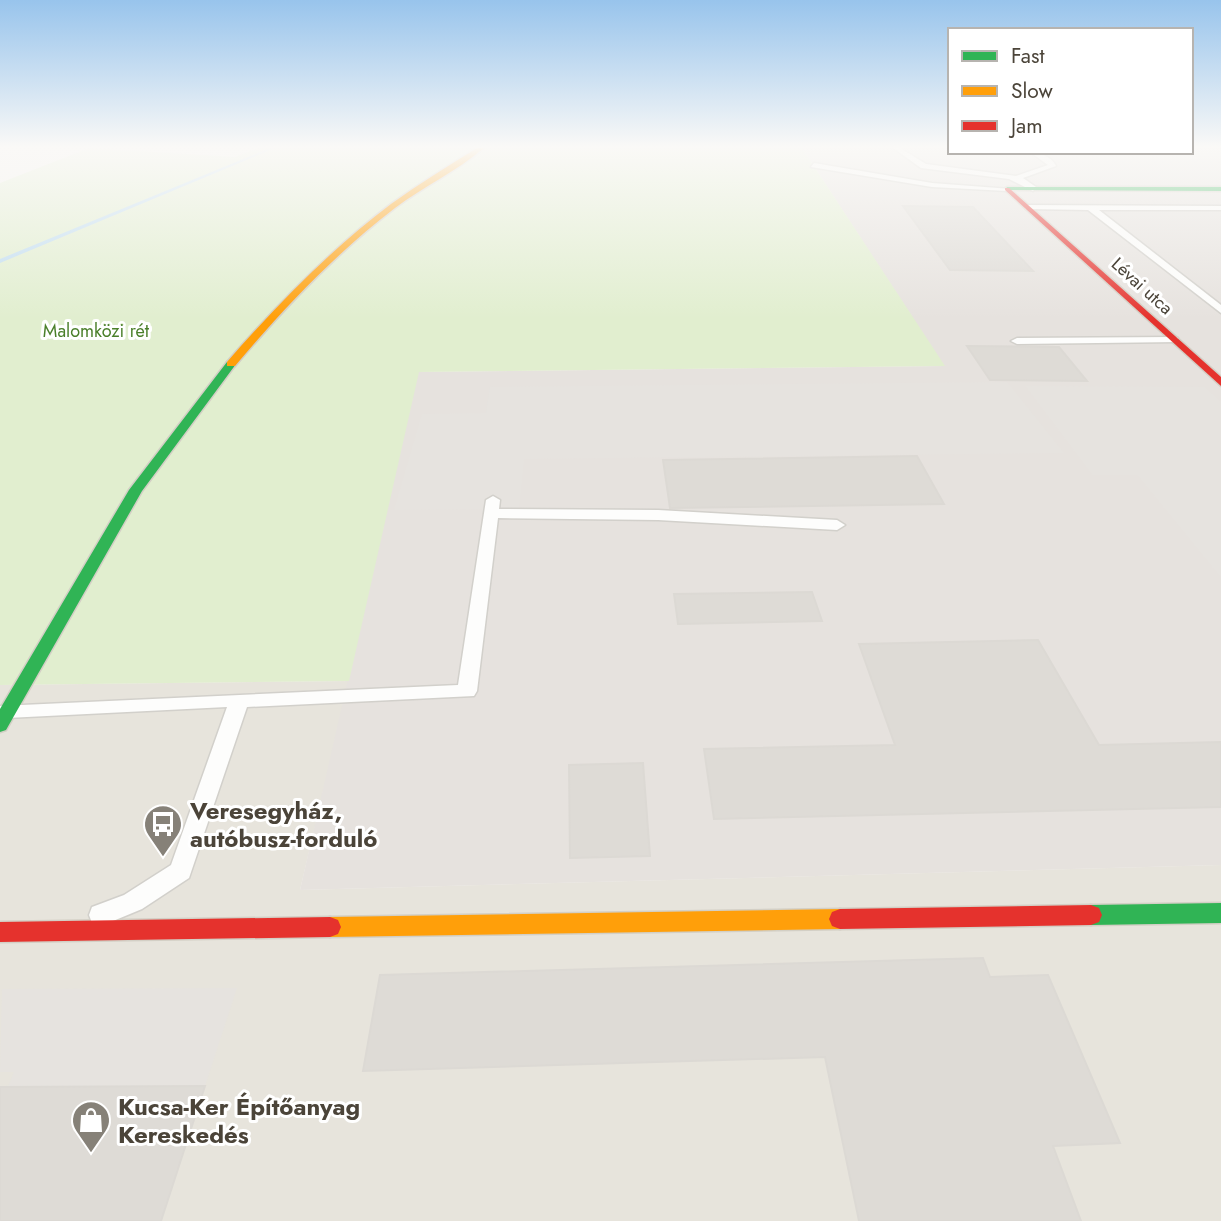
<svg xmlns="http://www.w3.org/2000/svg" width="1221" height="1221" font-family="Jost,sans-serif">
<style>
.residential{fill:#e7e4dc}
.industrial{fill:#e6e2de}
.green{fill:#e1eecf}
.parking{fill:#e6e3df}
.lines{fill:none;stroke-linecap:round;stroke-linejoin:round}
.stream{fill:#c0ddf1;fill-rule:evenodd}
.building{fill:#dedbd6;stroke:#dcd9d4;stroke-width:2}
.lane-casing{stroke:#d2d0cb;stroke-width:3}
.fast-casing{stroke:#d3cfc5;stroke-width:3}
.slow-casing{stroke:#d3cfc5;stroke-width:3}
.jam-casing{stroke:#d3cfc5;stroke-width:3}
.lane{fill:#fdfdfc;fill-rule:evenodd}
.fast{fill:#30b455;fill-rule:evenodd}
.slow{fill:#ff9f0a;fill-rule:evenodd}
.jam{fill:#e5322d;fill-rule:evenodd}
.labels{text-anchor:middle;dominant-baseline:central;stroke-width:6;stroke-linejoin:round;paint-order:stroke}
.far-street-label{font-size:18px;fill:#4b4439;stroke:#fff}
.far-park-label{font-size:18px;fill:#4a7f2a;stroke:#fff}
.near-poi-label{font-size:24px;font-weight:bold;fill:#4b4439;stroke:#fff;text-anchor:start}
</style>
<rect width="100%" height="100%" fill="#f4f2ee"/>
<polygon class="residential" points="349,681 300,890 1221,865 1221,1221 0,1221 0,685"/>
<polygon class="industrial" points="802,148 950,148 950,152 1191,152 1191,148 1221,148 1221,865 300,890 418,372 944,366"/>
<polygon class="green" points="89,148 235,157 257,148 802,148 945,366 419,372 349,681 0,685 0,183"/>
<g class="parking">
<polygon points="1007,382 1064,453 524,459 519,509 394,510 422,414 486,413 490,387"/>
<polygon points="1025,386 1205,387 1221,401 1221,578 1137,475 1092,475"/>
<polygon points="237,988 205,1086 8,1087 14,1072 0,1072 2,989"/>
</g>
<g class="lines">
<polygon class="stream" points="270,148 275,148 0,263 0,259"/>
</g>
<g class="building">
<polygon points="903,206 973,207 1033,271 950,270"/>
<polygon points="967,346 1059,347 1087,381 990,380"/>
<polygon points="917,456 944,504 670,508 663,460"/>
<polygon points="812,592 822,621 678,624 674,594"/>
<polygon points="1038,640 1099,745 1221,742 1221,807 714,819 704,749 895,745 859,644"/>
<polygon points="643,763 650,856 570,858 569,765"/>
<polygon points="983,958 990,977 1048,975 1120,1143 1053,1146 1081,1221 859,1221 825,1057 363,1071 380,975"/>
<polygon points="205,1086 161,1221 0,1221 0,1087"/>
</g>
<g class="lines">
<defs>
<g id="lane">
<path d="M893,148H900L926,164L1016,176L1048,165L1030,152C1039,152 1052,157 1056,166L1023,178L1036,187L1033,191L1009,179L921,168Z"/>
<polygon points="814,163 932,183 1011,189 1007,191 932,187 811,167"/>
<polygon points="1023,205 1221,206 1221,210 1099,210 1221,305 1221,313 1088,210 1026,209"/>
<polygon points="1174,337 1178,338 1178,342 1017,344 1011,341 1017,338"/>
<polygon points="493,496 500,500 499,509 658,510 837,520 845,525 837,530 658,520 498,518 477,691 474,696 247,707 189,878 142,909 101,926 92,923 89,915 92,907 124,895 171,865 227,707 7,718 0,716 0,706 458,685 486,500"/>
</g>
<g id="fast">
<polygon points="1007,187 1221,187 1221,191 1005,190"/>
<polygon points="227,362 236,364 142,491 6,730 0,732 0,709 129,490"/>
<polygon points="1221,903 1221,923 1091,925 1083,922 1080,915 1083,908 1091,905"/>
</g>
<g id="slow">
<path d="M477,148H484C457,171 423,187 395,208C335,254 283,309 235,366H227V362C277,305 330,250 391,204C419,184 448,166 477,148Z"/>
<polygon points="840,909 848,912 851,919 848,926 840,929 330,937 322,934 319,927 322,920 330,917"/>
</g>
<g id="jam">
<polygon points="1005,188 1009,188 1221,377 1221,386 1005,190"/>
<polygon points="1091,905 1099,908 1102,915 1099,922 1091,925 840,929 832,926 829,919 832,912 840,909"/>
<polygon points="330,917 338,920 341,927 338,934 330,937 0,942 0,922"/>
</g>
</defs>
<use href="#lane" class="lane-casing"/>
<use href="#fast" class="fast-casing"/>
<use href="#slow" class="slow-casing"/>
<use href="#jam" class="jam-casing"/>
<use href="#lane" class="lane"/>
<use href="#fast" class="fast"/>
<use href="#slow" class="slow"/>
<use href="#jam" class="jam"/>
</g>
<linearGradient id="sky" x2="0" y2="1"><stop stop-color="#98c4ec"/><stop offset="0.46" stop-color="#faf9f7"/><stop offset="1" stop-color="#faf9f7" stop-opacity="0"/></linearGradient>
<rect width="1221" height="319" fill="url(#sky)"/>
<defs>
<symbol id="bus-pin" viewBox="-11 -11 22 30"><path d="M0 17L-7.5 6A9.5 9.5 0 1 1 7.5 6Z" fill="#868178" stroke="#fff"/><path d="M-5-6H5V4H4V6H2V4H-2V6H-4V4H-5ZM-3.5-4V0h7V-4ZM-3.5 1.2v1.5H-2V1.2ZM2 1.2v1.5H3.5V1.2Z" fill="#fff"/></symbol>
<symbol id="shop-pin" viewBox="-11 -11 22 30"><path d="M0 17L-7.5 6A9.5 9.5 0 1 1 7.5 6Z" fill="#868178" stroke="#fff"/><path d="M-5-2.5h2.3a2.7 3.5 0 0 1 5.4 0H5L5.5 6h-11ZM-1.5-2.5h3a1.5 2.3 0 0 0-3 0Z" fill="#fff"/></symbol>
</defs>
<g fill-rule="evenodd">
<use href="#bus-pin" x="141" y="802" width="44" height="60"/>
<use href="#shop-pin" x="69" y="1098" width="44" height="60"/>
</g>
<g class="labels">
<g class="far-street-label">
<text transform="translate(1142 286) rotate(42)">Lévai utca</text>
</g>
<g class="far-park-label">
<text x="96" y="331">Malomközi rét</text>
</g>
<g class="near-poi-label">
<text x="190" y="810">Veresegyház,<tspan x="190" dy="28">autóbusz-forduló</tspan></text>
<text x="118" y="1106">Kucsa-Ker Építőanyag<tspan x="118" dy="28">Kereskedés</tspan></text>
</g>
</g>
<rect x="948" y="28" width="245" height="126" fill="#ffffff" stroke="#b7b4b0" stroke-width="2"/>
<rect x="962" y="51" width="35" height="10" fill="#30b455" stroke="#b7b4b0" stroke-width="2"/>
<text x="1011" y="63" font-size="21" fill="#4b4439">Fast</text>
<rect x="962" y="86" width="35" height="10" fill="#ff9f0a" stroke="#b7b4b0" stroke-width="2"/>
<text x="1011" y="98" font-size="21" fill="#4b4439">Slow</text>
<rect x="962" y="121" width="35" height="10" fill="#e5322d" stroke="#b7b4b0" stroke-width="2"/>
<text x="1011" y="133" font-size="21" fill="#4b4439">Jam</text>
</svg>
